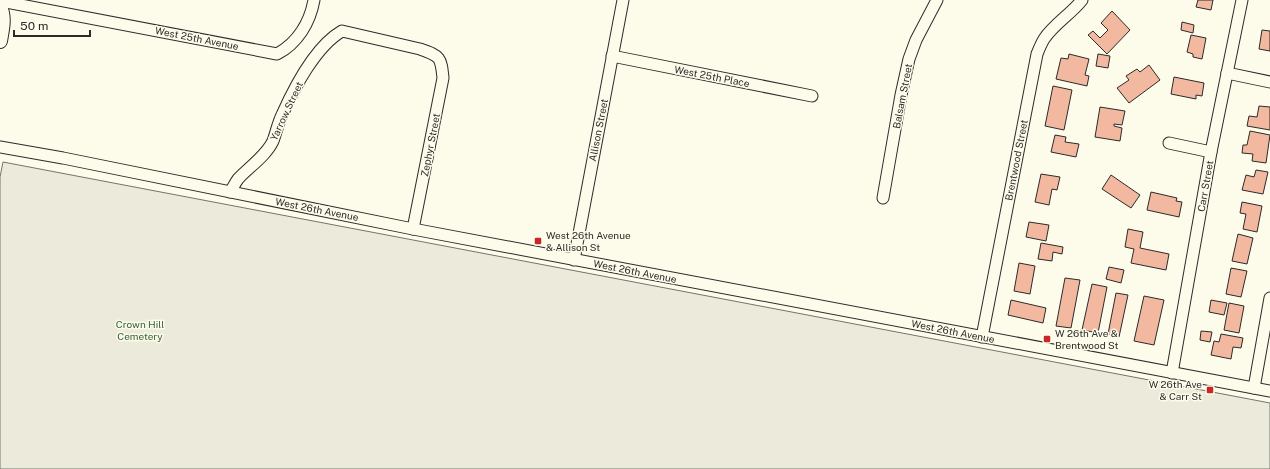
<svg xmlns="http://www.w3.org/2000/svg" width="1270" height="469" font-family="'Public Sans',sans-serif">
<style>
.green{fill:#ecebdb;stroke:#74746e}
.building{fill:#f2b8a0;stroke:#2b2b2b}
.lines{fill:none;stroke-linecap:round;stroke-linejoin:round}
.minor-casing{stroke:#2b2b2b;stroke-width:13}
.major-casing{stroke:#2b2b2b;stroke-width:16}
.minor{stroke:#fdfbea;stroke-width:11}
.major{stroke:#fdfbea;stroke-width:14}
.poi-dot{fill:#c62828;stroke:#fdfbea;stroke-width:1.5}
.labels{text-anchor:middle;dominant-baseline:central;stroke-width:3;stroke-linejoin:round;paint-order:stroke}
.street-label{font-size:10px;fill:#2b2b2b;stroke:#fdfbea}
.poi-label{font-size:10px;fill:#2b2b2b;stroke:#fdfbea;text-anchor:start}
.park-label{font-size:10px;fill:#34623c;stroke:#fdfbea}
</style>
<rect width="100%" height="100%" fill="#fdfbea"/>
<polygon class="green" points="3,162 1270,403 1270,469 0,469 0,177"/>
<g class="building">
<polygon points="1198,0 1213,0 1211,10 1196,7"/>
<polygon points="1112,11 1130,30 1107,54 1088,35 1093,31 1100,38 1108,30 1101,23"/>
<polygon points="1182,22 1194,25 1193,33 1181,30"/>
<polygon points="1262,30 1270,31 1270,51 1259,49"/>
<polygon points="1191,35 1206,38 1202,59 1193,57 1193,54 1187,52"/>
<polygon points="1069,54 1089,59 1085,75 1089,76 1087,86 1056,79 1061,58 1068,59"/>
<polygon points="1098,54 1110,56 1108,68 1096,66"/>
<polygon points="1149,65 1160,80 1129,103 1117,88 1129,80 1126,76 1137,69 1140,72"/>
<polygon points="1174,77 1204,83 1202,96 1196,95 1196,99 1171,94"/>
<polygon points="1053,86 1072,90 1064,130 1045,126"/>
<polygon points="1259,106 1270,107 1270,130 1247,126 1249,116 1257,117"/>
<polygon points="1100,107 1125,111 1122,125 1114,124 1114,126 1122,128 1120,141 1095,137"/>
<polygon points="1250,131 1270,135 1266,163 1252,161 1253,154 1242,153 1243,145 1247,145"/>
<polygon points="1055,135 1066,137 1065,142 1079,144 1076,157 1051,152"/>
<polygon points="1256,170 1268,172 1263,194 1242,190 1246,175 1254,177"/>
<polygon points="1041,174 1060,177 1057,190 1052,189 1049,205 1035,202"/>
<polygon points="1111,175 1140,195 1131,208 1102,189"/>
<polygon points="1151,192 1177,198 1176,201 1182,202 1179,217 1147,210"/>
<polygon points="1242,202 1262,206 1257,232 1243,229 1246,214 1240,213"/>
<polygon points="1029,222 1049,225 1046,241 1026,237"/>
<polygon points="1128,229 1143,232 1140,248 1169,254 1166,270 1131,263 1134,249 1125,247"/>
<polygon points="1238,234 1253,238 1247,264 1232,261"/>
<polygon points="1041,243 1063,247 1062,254 1053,252 1052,261 1038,259"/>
<polygon points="1019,263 1035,266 1030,294 1014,291"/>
<polygon points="1109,267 1124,270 1121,283 1106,279"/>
<polygon points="1231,268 1247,271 1241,297 1226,294"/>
<polygon points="1065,278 1080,280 1071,328 1056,326"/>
<polygon points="1092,284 1107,287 1098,333 1082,330"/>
<polygon points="1116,293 1128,295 1119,337 1108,334"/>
<polygon points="1144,296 1164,300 1154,345 1134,341"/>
<polygon points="1011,300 1046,308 1043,323 1008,315"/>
<polygon points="1211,300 1227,303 1224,315 1209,312"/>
<polygon points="1229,303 1244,306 1239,333 1224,330"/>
<polygon points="1201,331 1212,332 1210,342 1200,340"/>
<polygon points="1221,334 1243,338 1241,348 1233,347 1231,359 1211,355 1214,341 1219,342"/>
</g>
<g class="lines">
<defs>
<g id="minor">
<path d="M0,1L277,54C298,43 310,22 314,0"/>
<polyline points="612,56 812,96"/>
<polyline points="1227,73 1270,82"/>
<polyline points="1169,143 1211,152"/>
<polyline points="0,147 63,158 413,229 1270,391"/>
<path d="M230,192C233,188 235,183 238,179C249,167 266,156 273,141C276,133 278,123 282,115C294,88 316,46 342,31L420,49C441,56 441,58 443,78L413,229"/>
<polyline points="883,198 901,95 909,59 916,40 937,0"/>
<polyline points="574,260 623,0"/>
<path d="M982,337L1037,54C1039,49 1041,44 1044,39C1054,24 1071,14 1082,0"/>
<polyline points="1172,373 1211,152 1242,0"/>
<polyline points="1254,388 1270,298"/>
</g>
<path id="major" d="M0,7C5,18 2,29 0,41"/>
</defs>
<use href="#minor" class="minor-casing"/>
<use href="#major" class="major-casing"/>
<use href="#minor" class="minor"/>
<use href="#major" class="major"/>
</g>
<g class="poi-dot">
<rect x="534" y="237" width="8" height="8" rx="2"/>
<rect x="1043" y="335" width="8" height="8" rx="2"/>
<rect x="1206" y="386" width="8" height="8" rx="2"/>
</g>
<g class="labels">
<g class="street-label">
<text transform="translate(197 38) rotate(11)">West 25th Avenue</text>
<text transform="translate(712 76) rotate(11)">West 25th Place</text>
<text transform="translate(902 96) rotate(-79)">Balsam Street</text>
<text transform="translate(286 111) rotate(-65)">Yarrow Street</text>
<text transform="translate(598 130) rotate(-79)">Allison Street</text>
<text transform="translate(430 145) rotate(-79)">Zephyr Street</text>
<text transform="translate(1016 160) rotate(-79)">Brentwood Street</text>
<text transform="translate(1205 186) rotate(-80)">Carr Street</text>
<text transform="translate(317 209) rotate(11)">West 26th Avenue</text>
<text transform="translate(635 271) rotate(11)">West 26th Avenue</text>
<text transform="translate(953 331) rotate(11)">West 26th Avenue</text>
</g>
<g class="poi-label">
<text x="546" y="235">West 26th Avenue<tspan x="546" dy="12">&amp; Allison St</tspan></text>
<text x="1055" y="333">W 26th Ave &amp;<tspan x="1055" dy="12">Brentwood St</tspan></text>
<text x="1202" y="384" text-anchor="end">W 26th Ave<tspan x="1202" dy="12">&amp; Carr St</tspan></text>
</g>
<g class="park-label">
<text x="140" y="324">Crown Hill<tspan x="140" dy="12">Cemetery</tspan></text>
</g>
</g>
<path d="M14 30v6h76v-6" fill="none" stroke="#2b2b2b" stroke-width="2"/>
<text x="20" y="30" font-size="12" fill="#2b2b2b" stroke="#fdfbea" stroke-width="3" paint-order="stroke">50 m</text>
</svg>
